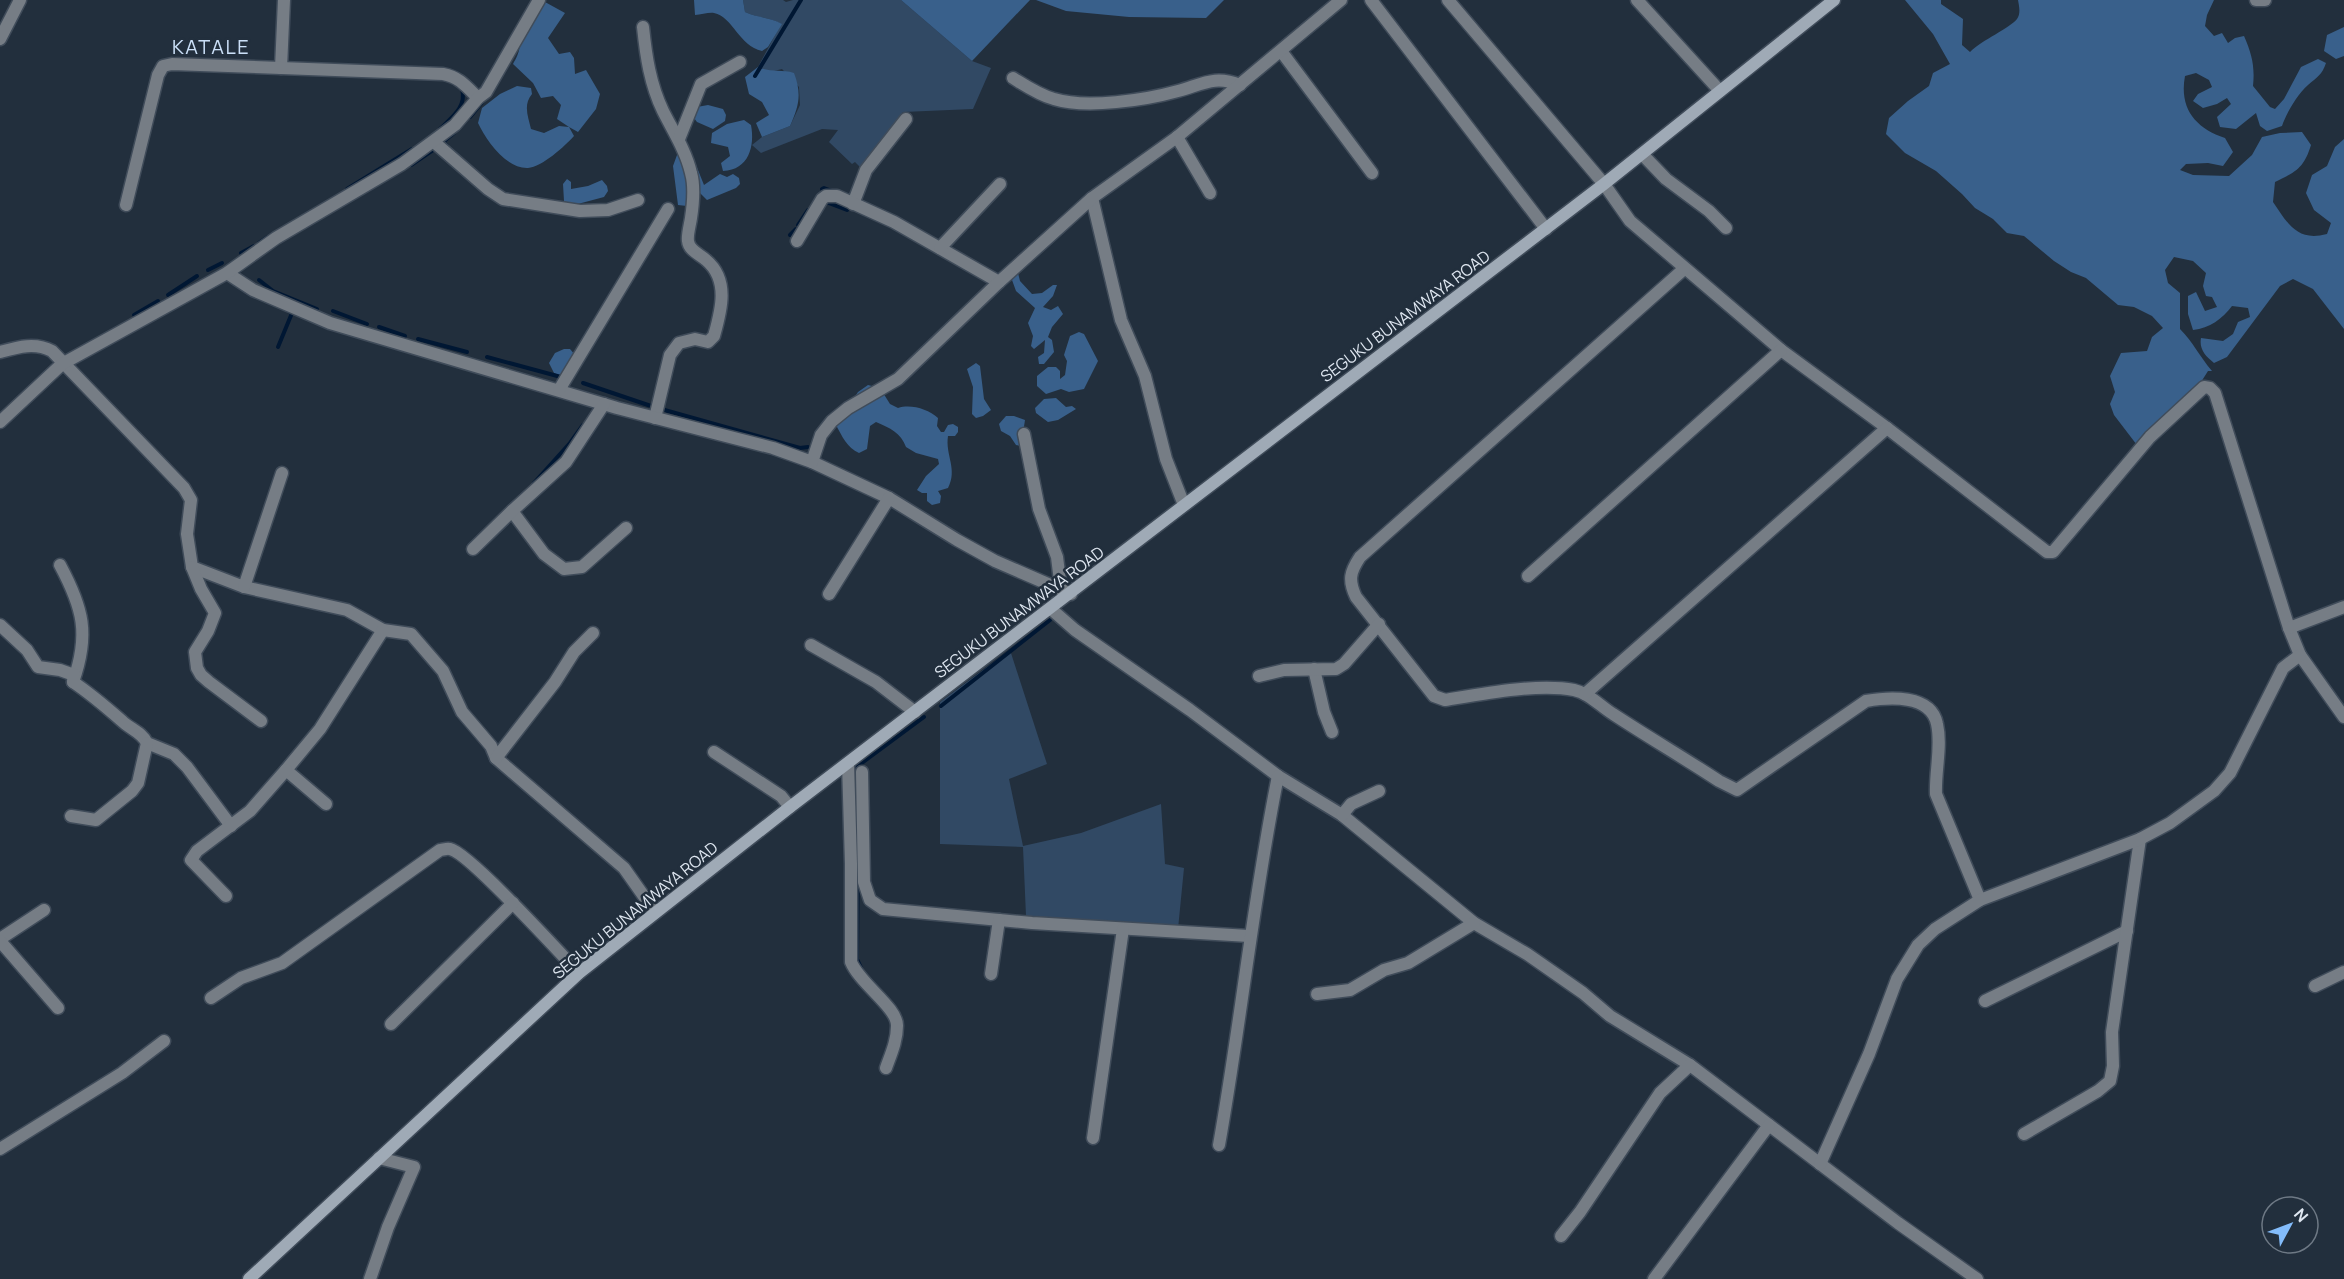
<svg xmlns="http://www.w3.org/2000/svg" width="2344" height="1279" font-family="Manrope,sans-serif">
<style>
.green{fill:#314964}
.forest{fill:#39608b}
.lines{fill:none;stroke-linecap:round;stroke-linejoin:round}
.stream{stroke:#001733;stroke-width:4}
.minor-casing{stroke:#404c5a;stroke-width:15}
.tertiary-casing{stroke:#404c5a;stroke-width:15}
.secondary-casing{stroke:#404c5a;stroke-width:15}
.minor{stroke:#767d85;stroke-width:12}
.tertiary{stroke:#767d85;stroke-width:12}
.secondary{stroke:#9faab6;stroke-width:12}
.labels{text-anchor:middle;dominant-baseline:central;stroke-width:5;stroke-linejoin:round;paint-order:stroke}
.street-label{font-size:16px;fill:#dfe7f1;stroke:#222f3d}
.quarter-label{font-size:20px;letter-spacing:1.5px;fill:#cbe0f8;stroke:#222f3d}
</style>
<rect width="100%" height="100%" fill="#222f3d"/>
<g class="green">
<path d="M743,0H783L786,2L793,0H901L972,61L991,68L973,109L903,112L861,168L855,162L852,164L829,142L838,130L822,129L761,153L752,145L762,137L790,126L800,105L799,87L782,69L770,72L758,67L781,24C770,17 757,18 745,12Z"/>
<polygon points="1010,650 1047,764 1009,779 1023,846 1081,833 1161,804 1165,864 1184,868 1178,929 1112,925 1026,916 1023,847 940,844 940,702"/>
</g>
<g class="forest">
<path d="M694,0H743L745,12C758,18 770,17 782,24L768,47L762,51C739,46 733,17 714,13C709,12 701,15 695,15Z"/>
<polygon points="901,0 1030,0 972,61"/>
<polygon points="1036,0 1224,0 1206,18 1129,17 1066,11"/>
<path d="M1905,0H1941V4L1963,19L1962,45L1970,52C1982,40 2010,28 2017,19C2021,13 2019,6 2018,0H2214L2207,15L2205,26L2214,36L2222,33L2228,43L2235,38L2244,36C2252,54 2255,67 2253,86L2270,107L2275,109L2284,99L2301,67L2318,59L2326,63C2322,75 2317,77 2308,85C2297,95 2287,112 2282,126L2267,131L2260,126L2256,113L2236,129L2220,127L2217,117L2231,104L2227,98L2217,104L2203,108L2193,101L2198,94L2212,87L2209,80L2196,73L2185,76C2179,108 2195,128 2225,138L2233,152L2223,166L2208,163L2186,164L2180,170L2193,175L2229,176L2252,155L2262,137L2280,133L2302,132L2311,145C2304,168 2296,172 2275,182L2273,202C2288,224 2297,242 2327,234L2331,223L2314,210L2306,193L2312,175L2327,166L2335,147L2344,139V329L2313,289L2293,279L2280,286L2227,357L2214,363C2205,356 2199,349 2201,338L2223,341L2233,334L2238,322L2250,317L2248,308L2232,306C2222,319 2210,328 2193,330L2188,314V296L2196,292L2205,311L2217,307L2212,297L2206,296L2203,286L2206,273L2193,261L2174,257L2165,270L2168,283L2180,293V329C2193,342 2200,357 2212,371H2208L2191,398L2140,449L2114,415L2110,404L2115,392L2110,376L2121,353L2147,351L2152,337L2163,328L2152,316L2134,307L2118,305L2086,278L2071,272L2054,261L2024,236L2007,233L1993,219L1975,208L1962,194L1936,171L1905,153L1886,134L1889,118L1908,101L1929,86L1933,73L1950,64L1933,34Z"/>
<path d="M545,2L565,13L548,38L559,54L570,52L574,58L575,74L586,70L600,94L596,109L578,132L569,127L574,136C565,146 542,167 528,168C506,169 486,140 478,123L482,108L500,94L517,86L531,88L532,94C523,105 528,116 531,129L544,133L559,126L569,127L557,119L561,105L553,96L541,98L533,83L513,64C520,52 519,50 521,37C524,26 536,9 545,2Z"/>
<polygon points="2344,27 2344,56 2336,59 2324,51 2327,35"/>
<path d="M758,67C771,73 781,69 794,73C802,94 799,106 790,126L762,137L756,123L769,115L762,102L749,94L745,77Z"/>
<polygon points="708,105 723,109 726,115 725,121 713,129 697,122 691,114 697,107"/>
<path d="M744,120L751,125C755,146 749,170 723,171L721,163L730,156L728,147L711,143L712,133L727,124Z"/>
<polygon points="686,154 696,165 704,185 720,174 727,177 733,174 739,178 740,184 736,188 707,200 700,193 687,206 678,205 673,166 677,155"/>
<polygon points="567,179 571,182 571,189 588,186 602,180 607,186 608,191 604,197 574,205 564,201 563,184"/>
<polygon points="1015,273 1018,273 1020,281 1032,294 1042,293 1053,285 1057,285 1053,296 1043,307 1051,310 1058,306 1063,314 1052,327 1048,337 1052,340 1054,352 1044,364 1039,364 1038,357 1044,353 1045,340 1034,349 1031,346 1033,336 1028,323 1035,308 1016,291 1012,280"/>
<polygon points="1079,332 1084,334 1098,361 1084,389 1069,392 1061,389 1046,394 1037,386 1037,376 1048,367 1056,367 1060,371 1060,379 1065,375 1067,361 1064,355 1070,336"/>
<polygon points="564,349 570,349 575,355 562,377 554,373 549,363 555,353"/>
<polygon points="976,363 980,366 984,399 991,410 983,416 976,418 972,414 973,387 967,369"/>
<path d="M868,385L880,388L890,404L898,408C911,404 928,409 938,418L937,426L941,432H944L948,425L953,424L958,427V432L955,436H948C945,455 958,469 948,488L938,491L941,496L940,503L932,505L927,501V493H922L917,490L926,476L939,464L938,459L916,453L906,447C901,433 890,428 876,422L870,426L867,449L859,453C847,448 842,436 836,425L858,392Z"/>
<polygon points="1056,398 1066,407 1072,406 1076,409 1058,420 1048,422 1036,413 1035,408 1044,399"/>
<polygon points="1006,416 1014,416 1025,420 1021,446 1016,445 1010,436 1001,431 999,424"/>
</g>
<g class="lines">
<g class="stream">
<polyline points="755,76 801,0"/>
<polyline points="470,117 484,100"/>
<path d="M440,129C452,117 467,107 462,89"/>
<polyline points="447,146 443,142 454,133"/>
<polyline points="411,165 436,148 437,150"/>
<polyline points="347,189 412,149"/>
<polyline points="822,189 824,188 832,191"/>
<polyline points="826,202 847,210"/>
<polyline points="798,225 808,210"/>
<polyline points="790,235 796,229"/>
<polyline points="259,243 268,237"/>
<polyline points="241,253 254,246"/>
<polyline points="208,270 222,263"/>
<polyline points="259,280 273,291 317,309"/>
<polyline points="168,295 197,276"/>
<polyline points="333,311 367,324"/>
<polyline points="134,315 158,301"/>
<polyline points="379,327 405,336"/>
<polyline points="418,339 467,352"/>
<polyline points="278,347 292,313 288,311"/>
<polyline points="487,357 561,377"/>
<polyline points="583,383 651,406"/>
<polyline points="661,409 800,448 808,447"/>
<polyline points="534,483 570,443 583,425"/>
<polyline points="941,706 1050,620"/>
<polyline points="855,768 924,717"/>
<polyline points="858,852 857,959 863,972"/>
</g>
<defs>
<g id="minor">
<polyline points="1371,0 1546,229"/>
<polyline points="1448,0 1604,184 1630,221 1781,350 1887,428 2047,552 2053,552 2150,437 2204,387 2210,388 2215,393 2289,628 2300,655 2344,717"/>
<polyline points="1637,0 1720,91"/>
<polyline points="2256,0 2265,0"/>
<path d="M643,27C646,56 650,84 663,111C673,131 686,151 691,173C695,187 693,205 691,218C690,225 687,235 688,241C689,251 700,254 706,260C730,280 721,311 714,336L708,342L695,339L679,343L670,355L655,418"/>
<polyline points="0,39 20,0"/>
<polyline points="1281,51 1372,173"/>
<polyline points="281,68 284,0"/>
<path d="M1013,78C1026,86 1039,95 1054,99C1086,109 1146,100 1178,91C1203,84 1215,75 1240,85"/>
<polyline points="1177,137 1210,193"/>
<polyline points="679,139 701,84 740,62"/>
<polyline points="434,142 488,189 503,199 580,211 608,210 638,200"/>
<polyline points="1642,154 1666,179 1709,211 1726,228"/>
<polyline points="1092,198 1121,320 1145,376 1166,459 1184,505"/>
<polyline points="853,204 866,170 906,119"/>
<path d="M126,205L158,75L163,66L172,64L443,74C459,77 466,86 478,98"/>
<polyline points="797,241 822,199 826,196 837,196 894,222 999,282"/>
<polyline points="940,248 1000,184"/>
<path d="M1684,269L1360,557C1350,572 1348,580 1356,597L1434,696L1445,700C1481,694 1538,683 1574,690C1589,693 1600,706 1613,714C1648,737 1684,758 1719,781L1737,790L1866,701C1889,697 1931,694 1937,724C1942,746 1935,771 1936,794L1980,900"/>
<polyline points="227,273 253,290 330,323 617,408 773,448 812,462 889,498 957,540 995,561 1071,594"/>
<path d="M0,352C18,347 35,342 52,351L184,488L191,500L187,534L192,567L244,587L347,610L383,630L411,634L443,671L462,712L491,746L496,758L624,868L655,912"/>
<polyline points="559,390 668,209"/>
<polyline points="1024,434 1039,509 1057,557 1061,589"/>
<polyline points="812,462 821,435 832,421 848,408 898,379 999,282 1092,198 1177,137 1341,0"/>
<polyline points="512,511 544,554 564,569 582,567 626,528"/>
<polyline points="473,549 512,511 566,462 604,404"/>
<path d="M60,565C83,608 90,634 73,682"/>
<polyline points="192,567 201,589 215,613 208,631 195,652 197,668 201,675 209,682 261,721"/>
<polyline points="1528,576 1781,350"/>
<polyline points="244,587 282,473"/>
<polyline points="829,594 889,498"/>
<polyline points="1051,609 1075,630 1190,710 1278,776 1342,815 1474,923 1527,954 1583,993 1610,1016 1690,1065 1898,1223 1977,1279"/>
<path d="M0,625L27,650L38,667L60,670L74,675L73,682C91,694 106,707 122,721C130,729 142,732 147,743L174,754L187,767L231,826"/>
<polyline points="2289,628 2344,607"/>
<polyline points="811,645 876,682 915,712"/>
<polyline points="1314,669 1324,712 1332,732"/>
<polyline points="1259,676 1284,670 1336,669 1344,664 1379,624"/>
<polyline points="1585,694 1887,428"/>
<polyline points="714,752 781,796 790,807"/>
<polyline points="496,758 555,682 574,652 593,633"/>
<path d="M848,763L851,864V962C860,984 898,1008 897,1026C897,1041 891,1054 886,1068"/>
<polyline points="862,772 864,882 870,900 883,909 1032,923 1249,936"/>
<polyline points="326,804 286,770 320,729 383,630"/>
<polyline points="1342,815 1351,804 1379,791"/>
<polyline points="71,816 96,820 132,791 138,783 147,743"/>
<polyline points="226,896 191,860 197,851 250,811 286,770"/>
<polyline points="0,939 44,910"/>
<polyline points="0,941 58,1008"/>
<polyline points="991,974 999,920"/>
<polyline points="2315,986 2344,972"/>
<polyline points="1317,994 1350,990 1384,970 1408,963 1474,923"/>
<path d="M211,998L241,978L282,963L440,850C443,850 447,848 450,849C468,852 561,954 579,973"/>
<polyline points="1985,1001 2127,931"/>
<polyline points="391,1024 513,903"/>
<polyline points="2024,1134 2098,1091 2110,1081 2113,1066 2112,1032 2140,839"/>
<polyline points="1093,1138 1123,929"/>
<path d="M1219,1145C1241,1022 1253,899 1278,776"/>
<polyline points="0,1149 122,1073 164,1041"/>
<polyline points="1820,1164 1869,1054 1897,979 1918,945 1935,929 1980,900 2140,839 2170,823 2214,791 2230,773 2283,668 2300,655"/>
<polyline points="1561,1236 1580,1212 1660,1093 1690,1065"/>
<polyline points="370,1279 388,1227 414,1167 379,1158"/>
<polyline points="1654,1279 1769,1125"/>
</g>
<polyline id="tertiary" points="0,422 62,364 227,273 276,238 402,164 455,125 478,98 486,92 539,0"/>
<polyline id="secondary" points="249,1279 579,973 790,807 1604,184 1834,0"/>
</defs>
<use href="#minor" class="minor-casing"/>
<use href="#tertiary" class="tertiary-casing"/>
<use href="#secondary" class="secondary-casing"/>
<use href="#minor" class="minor"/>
<use href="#tertiary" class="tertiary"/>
<use href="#secondary" class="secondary"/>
</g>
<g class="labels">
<g class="street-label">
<text transform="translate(1405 316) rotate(-37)">SEGUKU BUNAMWAYA ROAD</text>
<text transform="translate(1019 612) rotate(-37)">SEGUKU BUNAMWAYA ROAD</text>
<text transform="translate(635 910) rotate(-39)">SEGUKU BUNAMWAYA ROAD</text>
</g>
<g class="quarter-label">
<text x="211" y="46">KATALE</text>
</g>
</g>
<g transform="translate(2290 1225) rotate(49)"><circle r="28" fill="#222f3d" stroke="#6e7985" stroke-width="1.5"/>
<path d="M0-4.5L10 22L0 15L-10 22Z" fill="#83bcfb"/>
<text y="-9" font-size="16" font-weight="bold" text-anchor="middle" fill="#dfe7f1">N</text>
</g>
</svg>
